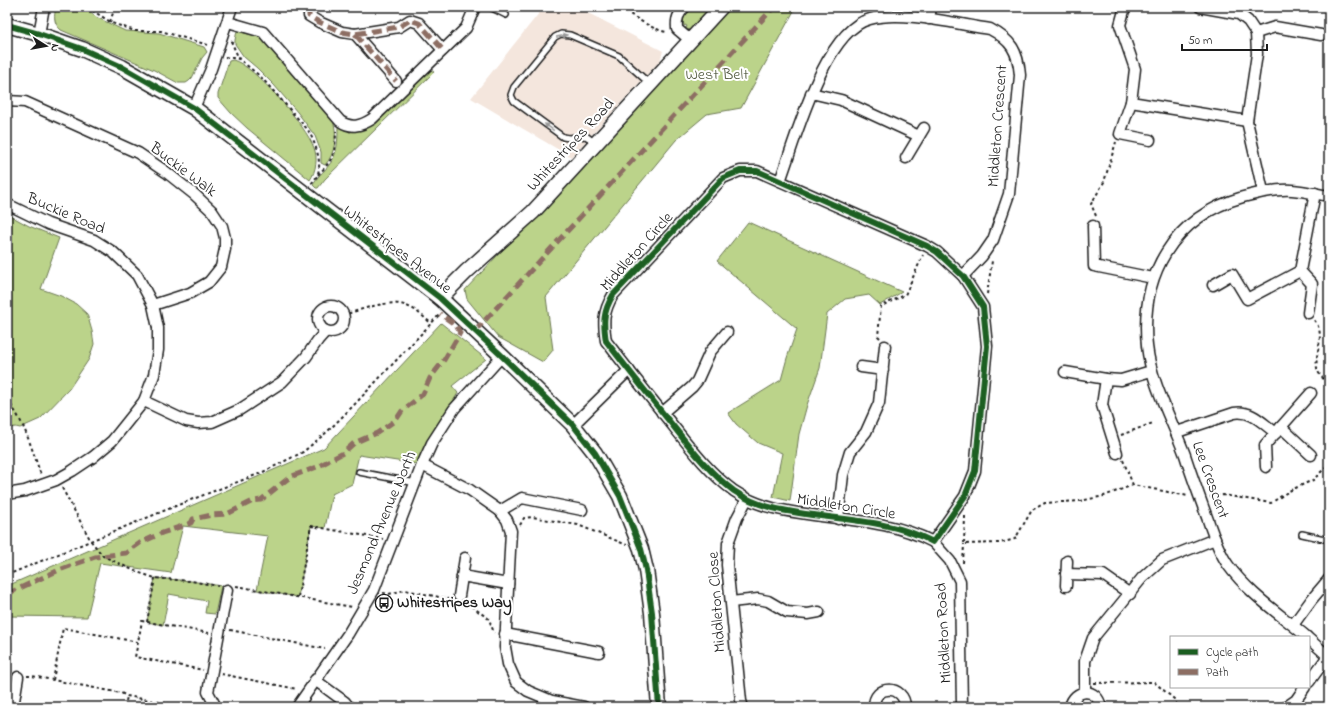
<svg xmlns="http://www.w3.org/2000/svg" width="1336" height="714" font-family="'Indie Flower',sans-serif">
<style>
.built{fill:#f4e6dd}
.green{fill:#bbd38a;stroke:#6c7853}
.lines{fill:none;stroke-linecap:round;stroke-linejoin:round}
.lane-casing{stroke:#1c1c1c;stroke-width:8}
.street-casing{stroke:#1c1c1c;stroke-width:13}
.secondary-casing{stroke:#1c1c1c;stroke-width:17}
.path{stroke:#1c1c1c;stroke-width:2;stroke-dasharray:3 3;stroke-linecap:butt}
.lane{stroke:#fff;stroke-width:5}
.street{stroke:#fff;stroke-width:10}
.secondary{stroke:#fff;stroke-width:14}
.quiet{stroke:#8d6e63;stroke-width:5;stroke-dasharray:10 5;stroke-linecap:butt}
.cycleway-casing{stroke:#fff;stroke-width:8}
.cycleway{stroke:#1b5e20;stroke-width:6}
.oneway{fill:#999}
.labels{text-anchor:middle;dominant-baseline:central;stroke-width:4;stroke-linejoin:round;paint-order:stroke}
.park-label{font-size:16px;fill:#545c42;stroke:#fff}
.street-label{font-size:16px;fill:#1c1c1c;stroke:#fff}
.poi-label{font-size:16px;font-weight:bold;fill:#1c1c1c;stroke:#fff;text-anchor:start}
</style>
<rect width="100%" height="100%" fill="#fff"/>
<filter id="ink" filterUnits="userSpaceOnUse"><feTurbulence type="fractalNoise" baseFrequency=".025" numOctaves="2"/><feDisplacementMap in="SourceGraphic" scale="8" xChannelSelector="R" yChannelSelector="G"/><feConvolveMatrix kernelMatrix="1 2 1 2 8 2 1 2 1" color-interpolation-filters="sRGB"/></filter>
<g filter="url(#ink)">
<polygon class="built" points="544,7 576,7 663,51 660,61 571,157 471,98"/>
<g class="green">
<path d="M56,7H85L96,17L125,31L159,33L204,47L207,52L202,58L192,78L189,81L186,83H178L154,70L61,30C53,23 54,16 56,7Z"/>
<polygon points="690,7 715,7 691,31 685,28 687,27 686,25 684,26 683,19"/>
<polygon points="731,7 796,7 741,108 707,114 676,140 546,297 553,350 543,362 498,337 467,299 465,290"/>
<path d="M237,31L260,37L333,121C338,133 335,155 325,165L321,163V152L315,136L298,113L274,85L257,68L244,57L235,44V40Z"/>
<path d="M233,60C254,65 307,127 314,148C318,158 316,171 310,180L247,128L231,113L218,98V94L229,61Z"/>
<path d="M431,70L434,72L325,179L318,188H316L313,185C316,177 324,172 329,165C338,155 338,139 338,125L350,130L349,132H351V130L363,129L371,125Z"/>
<polygon points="7,214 29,226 59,238 41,289 61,296 76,304 87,314 92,331 94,344 89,359 69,389 40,419 20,428 16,427 7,428"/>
<polygon points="748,222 902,292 880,305 869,295 845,299 827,314 820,368 807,405 799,434 790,501 773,497 782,453 758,443 736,424 728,413 781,380 787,358 797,329 717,261"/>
<polygon points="441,323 486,359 452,386 458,393 416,464 359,455 352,484 332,494 325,528 311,526 298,597 257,590 268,536 183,526 171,573 100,563 87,617 7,616 7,586 324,448"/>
<polygon points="155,578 191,581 221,586 215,614 205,613 207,601 169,594 163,625 147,622"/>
</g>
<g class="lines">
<defs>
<g id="lane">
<polyline points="490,7 506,15"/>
<polyline points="595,143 586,136 569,138 563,137 514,101 511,95 514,87 555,37 561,34 570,35 619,56 650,84"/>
<polyline points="359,472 416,483"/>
<polyline points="1302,534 1329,540"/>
</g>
<g id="street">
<polyline points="309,7 309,16 319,22 342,32 355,34 399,27 410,20 419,23 443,50"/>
<path d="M685,7C678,14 676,19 677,29L690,40"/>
<polyline points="1125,7 1120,25 1135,69 1131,102 1247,121"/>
<polyline points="1200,7 1239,14 1248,21 1256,33 1257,54 1247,121 1263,191"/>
<polyline points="929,19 931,7"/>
<path d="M228,22L263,32L340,121C351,129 361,126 372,119L466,28L475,7"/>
<polyline points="1256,33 1275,27 1321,35"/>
<polyline points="39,34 44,7"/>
<polyline points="355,34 396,81"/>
<polyline points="811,93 841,100 919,136"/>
<polyline points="7,101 25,102 138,153 166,172 195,195 212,211 222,226 225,238 225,249 221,267 209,282 190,293 153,305"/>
<polyline points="1131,102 1120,134 1150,140"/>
<polyline points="194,108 211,69 232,7"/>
<polyline points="906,158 924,128"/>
<path d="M740,171H757L927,246L937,252L963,276L983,307L987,346L975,471L965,496L933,542C884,516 826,521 773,508C760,505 746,499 734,491C709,473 689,446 670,422C648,395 627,368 606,341C603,322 603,312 613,295L723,178Z"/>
<path d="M780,181C795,141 824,30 870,19C902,10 956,24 990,29C1011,40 1018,51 1020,75L1009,194L993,240L982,256L963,276"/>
<polyline points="7,204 48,224 94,240 113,252 137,275 153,305 158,328 158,350 154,375 144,401 112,441 93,457 72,471 56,480 25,491 7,494"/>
<polyline points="1093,226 1094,266 1153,278"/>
<polyline points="1300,271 1312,284 1308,313"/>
<polyline points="1213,285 1232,274 1247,299 1300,271 1315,193"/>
<circle cx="331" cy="319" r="13"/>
<polyline points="861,367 883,370"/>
<polyline points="1065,372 1106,379 1121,380 1151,371"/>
<polyline points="1106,379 1102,405 1117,453"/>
<polyline points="144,401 186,421 198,423 212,422 239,410 282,382 306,357 318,340 326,331"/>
<polyline points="662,413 692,387 697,381 710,352 727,332"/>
<polyline points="573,425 629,370"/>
<polyline points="1281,427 1311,455"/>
<path d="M1177,432L1234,413C1252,410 1262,423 1276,433"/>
<polyline points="422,465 470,490 500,511 507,520 511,531 505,647 508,664 516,682 528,691 552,701 584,707"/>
<polyline points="1266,467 1265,445 1311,393"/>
<polyline points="500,511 522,498 582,510"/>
<polyline points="838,519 843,475 850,452 866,432 879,403 885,346"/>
<polyline points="933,542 950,561 960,581 962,707"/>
<polyline points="1066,574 1103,575 1130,594"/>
<polyline points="462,576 508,584"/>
<polyline points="1066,586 1067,561"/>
<polyline points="459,596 465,558"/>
<polyline points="731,602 758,599 768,601 787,612 808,614 819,612"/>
<polyline points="1293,625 1312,599 1329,579"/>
<polyline points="505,634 599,652"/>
<path d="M1307,637C1280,614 1249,594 1228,565C1219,552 1213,535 1208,520C1200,498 1192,477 1185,455C1172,420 1151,383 1147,346C1140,275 1173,217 1243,197C1259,193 1275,189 1292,190C1304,191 1317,194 1329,196"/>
<polyline points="1309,639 1329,657"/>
<polyline points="315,680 345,702 349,707"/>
<polyline points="1309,682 1328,656"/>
<polyline points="1085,692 1085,661 1093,638 1142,578 1162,560 1215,539"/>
<polyline points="13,707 18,677"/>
<polyline points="216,707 208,692 227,590"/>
<polyline points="297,707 348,634 374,590 422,465 432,443 454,409 502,356"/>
<polyline points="743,707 741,701 727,565 728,543 737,518 747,499"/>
<path d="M874,707C873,684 905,684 905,707"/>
<path d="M1070,707C1074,688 1097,687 1101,707"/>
<polyline points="1286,707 1296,700 1305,687"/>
</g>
<g id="secondary">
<polyline points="7,25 39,34 82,49 122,67 194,108 440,298 502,356 573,425 595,453 620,496 641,549 646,570 652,613 659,707"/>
<polyline points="440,298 467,271 533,212 721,7"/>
</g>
</defs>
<use href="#lane" class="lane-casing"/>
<use href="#street" class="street-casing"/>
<use href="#secondary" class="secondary-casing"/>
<g class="path">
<polyline points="87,7 112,23 135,31 161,31 208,45"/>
<path d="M621,7C629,15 657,32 668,32"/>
<polyline points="110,22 115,7"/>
<polyline points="231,41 239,59"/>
<path d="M225,57L239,59L261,77L308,130C315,142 323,163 317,176C315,179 313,182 311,184"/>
<path d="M318,175C334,158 335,155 336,131"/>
<polyline points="1096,216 1091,204 1104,182 1116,142"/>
<polyline points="987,294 992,261"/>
<path d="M343,315C362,310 390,297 409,307C417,310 424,318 431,323"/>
<path d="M1314,320C1327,335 1314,352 1317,368C1318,375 1325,379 1327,384C1328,388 1327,390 1329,393"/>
<polyline points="880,338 878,336 881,306 905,295 923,255"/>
<path d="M7,400C25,422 32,450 41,475"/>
<polyline points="1121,435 1153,423"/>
<polyline points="1123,460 1133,485"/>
<polyline points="62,488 91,541 103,556 137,572 155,578 191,581 218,586"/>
<polyline points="1210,497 1223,495 1271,503 1289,491 1313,480 1329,464"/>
<polyline points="965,516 964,544 1000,543 1015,539 1032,510 1045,503 1080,501 1104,496 1133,485 1188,496"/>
<polyline points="520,525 524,518 532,517 578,525 627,545"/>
<polyline points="963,563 964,544"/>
<polyline points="7,575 188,501 261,473 303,452 327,432 354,405 440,314"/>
<polyline points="236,586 352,607"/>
<polyline points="383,593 389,594 405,590 449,599"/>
<polyline points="298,597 311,526 383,539"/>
<polyline points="467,603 489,619 494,633"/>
<polyline points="147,622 155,578"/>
<polyline points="230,630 325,649"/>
<polyline points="138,642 135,657 203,670"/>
<polyline points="221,674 297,689"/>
<polyline points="27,676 32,676 121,693 127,696 185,707"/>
<polyline points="53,680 63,628 138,642 142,621 209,633"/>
<polyline points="1094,683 1154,682 1174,699 1178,707"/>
<polyline points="125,707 127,696"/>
</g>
<use href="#lane" class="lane"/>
<use href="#street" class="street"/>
<use href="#secondary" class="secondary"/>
<g class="quiet">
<polyline points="309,7 309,16 319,22 342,32 355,34 399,27 410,20 419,23 443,50"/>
<polyline points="355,34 396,81"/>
<polyline points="475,331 774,7"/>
<polyline points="7,594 59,570 95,557 126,553 140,543 162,533 191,523 193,519 212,515 227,514 253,501 261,500 290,477 317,467 343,453 354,443 377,433 396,420 402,411 423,394 430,378 444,360 460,333 456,325 440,314"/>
</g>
<defs>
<g id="cycleway">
<polyline points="7,25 39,34 82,49 122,67 194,108 440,298 502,356 573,425 595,453 620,496 641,549 646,570 652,613 659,707"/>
<path d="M740,171H757L927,246L937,252L963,276L983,307L987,346L975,471L965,496L933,542C884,516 826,521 773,508C760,505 746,499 734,491C709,473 689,446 670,422C648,395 627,368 606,341C603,322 603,312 613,295L723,178Z"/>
</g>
</defs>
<use href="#cycleway" class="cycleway-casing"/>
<use href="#cycleway" class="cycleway"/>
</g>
<defs><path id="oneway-solid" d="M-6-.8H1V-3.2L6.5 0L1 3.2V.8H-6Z"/></defs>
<g class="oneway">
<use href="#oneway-solid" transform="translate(562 36) rotate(-11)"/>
<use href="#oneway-solid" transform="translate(549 127) rotate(-144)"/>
</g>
</g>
<defs>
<symbol id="bus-ring" viewBox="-11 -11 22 22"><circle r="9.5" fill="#fff" stroke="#1c1c1c" stroke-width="1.5"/><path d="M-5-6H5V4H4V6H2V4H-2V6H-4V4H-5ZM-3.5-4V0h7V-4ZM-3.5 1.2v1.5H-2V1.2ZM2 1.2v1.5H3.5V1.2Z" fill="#1c1c1c"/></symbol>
</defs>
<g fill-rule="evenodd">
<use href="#bus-ring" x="374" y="593" width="20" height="20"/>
</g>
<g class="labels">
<g class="park-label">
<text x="717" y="75">West Belt</text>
</g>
<g class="street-label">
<text transform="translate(998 126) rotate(-86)">Middleton Crescent</text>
<text transform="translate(571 145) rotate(-47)">Whitestripes Road</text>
<text transform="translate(183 170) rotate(37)">Buckie Walk</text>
<text transform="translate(66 214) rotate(23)">Buckie Road</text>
<text transform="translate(397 250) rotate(38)">Whitestripes Avenue</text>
<text transform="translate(637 252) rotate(-48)">Middleton Circle</text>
<text transform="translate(1210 480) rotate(70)">Lee Crescent</text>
<text transform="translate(846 507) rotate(9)">Middleton Circle</text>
<text transform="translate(382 523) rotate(-67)">Jesmond Avenue North</text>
<text transform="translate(717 602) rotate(-94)">Middleton Close</text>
<text transform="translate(944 633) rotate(-93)">Middleton Road</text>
</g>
<g class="poi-label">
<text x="397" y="603">Whitestripes Way</text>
</g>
</g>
<rect width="1336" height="714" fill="none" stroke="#fff" stroke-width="24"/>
<rect x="12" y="12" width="1312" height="690" fill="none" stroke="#1c1c1c" stroke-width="1.5" filter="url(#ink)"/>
<rect x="1170" y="636" width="140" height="52" fill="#ffffff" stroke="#a4a4a4"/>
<rect x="1178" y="649" width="20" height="6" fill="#1b5e20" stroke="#a4a4a4"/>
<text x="1206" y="656" font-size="12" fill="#1c1c1c">Cycle path</text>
<rect x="1178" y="669" width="20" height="6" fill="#8d6e63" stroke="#a4a4a4"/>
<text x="1206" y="676" font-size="12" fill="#1c1c1c">Path</text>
<g transform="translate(46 46) rotate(101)" stroke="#ffffff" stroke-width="3" paint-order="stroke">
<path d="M0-3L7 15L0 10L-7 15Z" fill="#1c1c1c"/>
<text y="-6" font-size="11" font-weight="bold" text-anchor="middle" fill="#1c1c1c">N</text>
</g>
<path d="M1182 44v6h85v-6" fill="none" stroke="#1c1c1c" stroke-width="2"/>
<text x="1188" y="44" font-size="12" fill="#1c1c1c" stroke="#ffffff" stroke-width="3" paint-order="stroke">50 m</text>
</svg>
